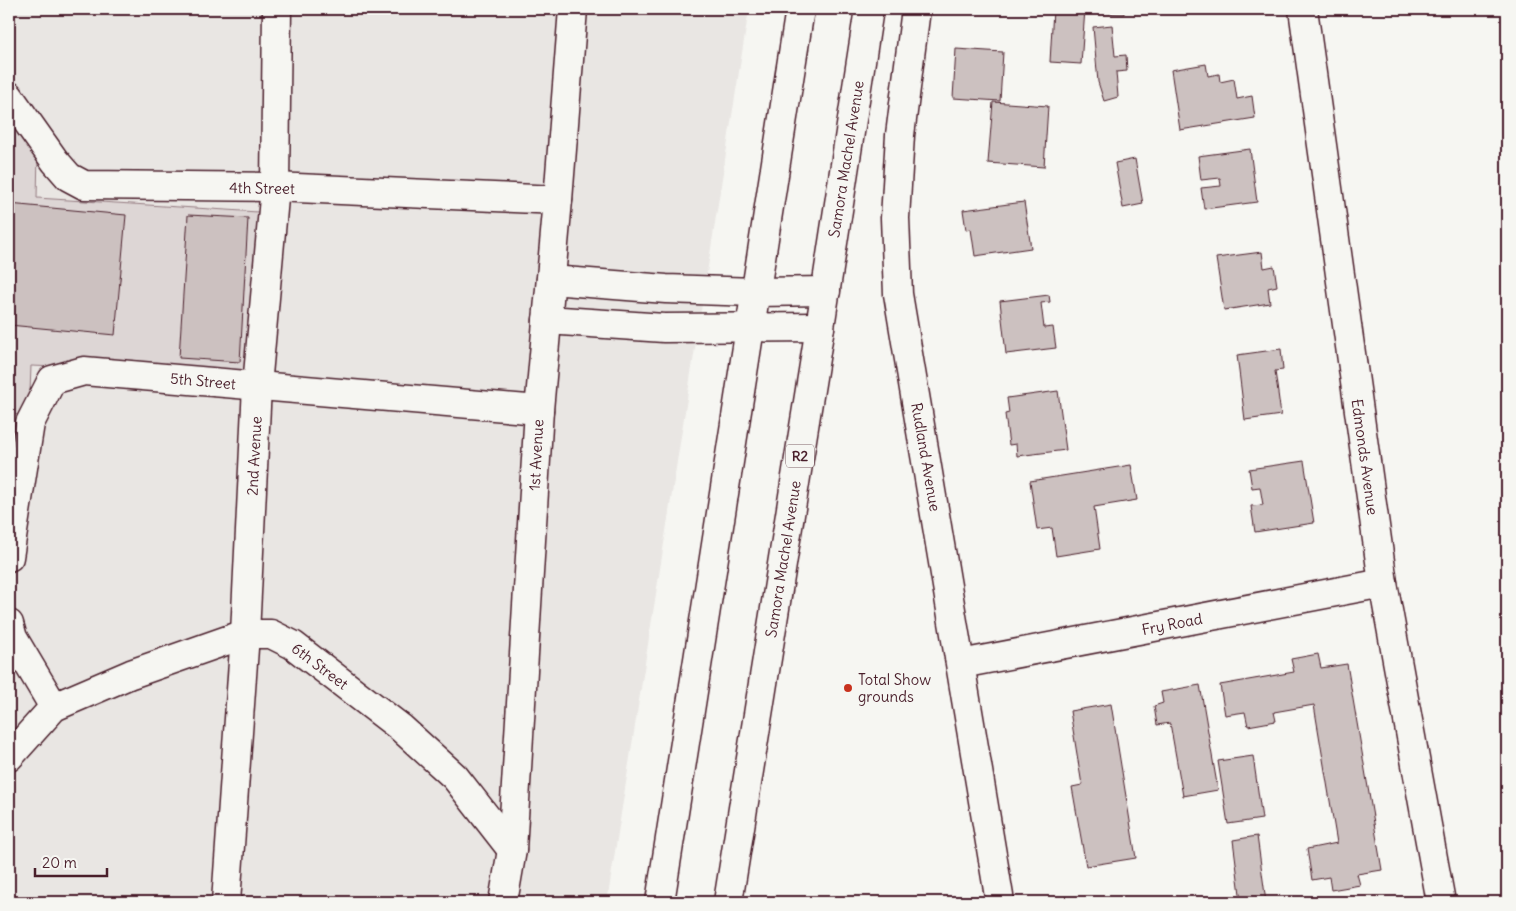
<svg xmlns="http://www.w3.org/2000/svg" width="1516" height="911" font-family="Delius,sans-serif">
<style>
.built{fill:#e9e6e3}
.green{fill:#ddd6d5;stroke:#947a80}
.building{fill:#ccc1c0;stroke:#4a1f2b}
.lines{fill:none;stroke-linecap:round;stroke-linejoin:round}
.minor-casing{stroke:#4a1f2b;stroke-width:31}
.highway-casing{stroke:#4a1f2b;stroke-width:31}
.minor{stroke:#f6f6f2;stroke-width:28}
.highway{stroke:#f6f6f2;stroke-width:28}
.poi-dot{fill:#c8321e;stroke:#f6f6f2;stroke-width:2}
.labels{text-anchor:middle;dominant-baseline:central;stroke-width:5;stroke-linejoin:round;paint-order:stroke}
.shield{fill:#f6f6f2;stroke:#7e6067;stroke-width:1}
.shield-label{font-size:14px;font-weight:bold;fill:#4a1f2b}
.street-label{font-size:15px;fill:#4a1f2b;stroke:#f6f6f2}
.poi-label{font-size:15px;fill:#4a1f2b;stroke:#f6f6f2;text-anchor:start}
</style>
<rect width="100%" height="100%" fill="#f6f6f2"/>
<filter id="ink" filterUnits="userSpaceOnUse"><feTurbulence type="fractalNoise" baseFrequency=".02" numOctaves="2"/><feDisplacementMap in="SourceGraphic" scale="10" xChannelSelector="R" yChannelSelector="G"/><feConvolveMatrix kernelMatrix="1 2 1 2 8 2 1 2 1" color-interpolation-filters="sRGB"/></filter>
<g filter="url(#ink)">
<polygon class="built" points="9,9 749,9 607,902 9,902 9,413 29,417 30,366 246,374 258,212 36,198 38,151 9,112"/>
<polygon class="green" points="9,112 38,152 37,198 258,212 246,374 31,366 29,417 9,413"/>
<g class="building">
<polygon points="1053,9 1085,9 1081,64 1050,62"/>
<polygon points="1099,9 1124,9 1124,14 1099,13"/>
<polygon points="1112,25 1115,56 1126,55 1127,71 1116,72 1118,97 1104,101 1098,82 1093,27"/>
<polygon points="956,49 1003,52 1000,101 953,98"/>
<polygon points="1206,64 1208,76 1219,74 1220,82 1234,79 1237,99 1252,96 1255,118 1180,130 1171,70"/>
<polygon points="993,102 1048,106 1044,167 988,163"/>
<polygon points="1250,149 1257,202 1204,209 1201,188 1221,186 1220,178 1201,180 1198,156"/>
<polygon points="1135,159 1143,204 1123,208 1115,163"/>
<polygon points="1024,202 1031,248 975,256 971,229 966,230 963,210"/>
<polygon points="9,204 126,215 115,335 9,325"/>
<polygon points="188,215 248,218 240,362 179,358"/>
<polygon points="1262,252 1264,268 1274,266 1277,286 1268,288 1270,303 1224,310 1216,258"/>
<polygon points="1049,295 1050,302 1041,303 1044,328 1053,327 1056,348 1006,354 1000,301"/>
<polygon points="1281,349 1283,370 1275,371 1281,415 1245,420 1237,355"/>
<polygon points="1058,391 1066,450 1017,456 1016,444 1009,445 1005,414 1009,413 1007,398"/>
<polygon points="1304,461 1314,523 1255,532 1251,506 1263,505 1260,487 1252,488 1249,469"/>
<polygon points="1131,465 1137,500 1094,507 1100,549 1056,556 1052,528 1037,530 1030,481"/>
<polygon points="1318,654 1321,668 1347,664 1382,870 1357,874 1360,885 1331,890 1329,877 1312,880 1307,849 1337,843 1314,705 1274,712 1276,721 1248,726 1245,712 1225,715 1220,685 1294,672 1291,659"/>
<polygon points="1200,685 1218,790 1183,796 1170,723 1157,725 1154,706 1163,703 1161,692"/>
<polygon points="1111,704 1136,858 1086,866 1072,787 1082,785 1070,711"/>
<polygon points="1253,756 1262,819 1228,824 1218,761"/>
<polygon points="1257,836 1266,902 1241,902 1233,840"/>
</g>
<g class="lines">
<defs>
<g id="minor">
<polyline points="916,9 900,135 895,218 898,294 1000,902"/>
<polyline points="1303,9 1383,583 1441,902"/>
<polyline points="9,96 55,161 69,177 84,185 275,187 558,200"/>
<polyline points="551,280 666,289 755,292 826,291"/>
<polyline points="547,320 664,328 820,327"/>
<polyline points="9,557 30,423 52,380 84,371 539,410"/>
<polyline points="9,624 13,638 54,707"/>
<polyline points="961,664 1383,583"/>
<polyline points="9,757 54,707 131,674 245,634 271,634 293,645 401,728 455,777 512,850"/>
<polyline points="226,902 245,634 257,386 275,187 277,9"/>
<polyline points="503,902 512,850 539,410 558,200 573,9"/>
</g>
<g id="highway">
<polyline points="660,902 800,9"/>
<polyline points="728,902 820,327 869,9"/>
</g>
</defs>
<use href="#minor" class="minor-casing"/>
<use href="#highway" class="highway-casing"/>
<use href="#minor" class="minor"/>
<use href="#highway" class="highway"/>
</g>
</g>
<circle class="poi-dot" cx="848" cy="688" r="5"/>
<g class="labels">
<rect class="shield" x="786" y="444.5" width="28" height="23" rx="4"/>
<g class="shield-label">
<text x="800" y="456">R2</text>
</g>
<g class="street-label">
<text transform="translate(846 159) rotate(-81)">Samora Machel Avenue</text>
<text transform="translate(262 188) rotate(1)">4th Street</text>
<text transform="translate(203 381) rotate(5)">5th Street</text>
<text transform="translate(536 455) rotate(-87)">1st Avenue</text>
<text transform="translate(254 456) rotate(-87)">2nd Avenue</text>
<text transform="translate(926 457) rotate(80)">Rudland Avenue</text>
<text transform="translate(1365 457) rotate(82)">Edmonds Avenue</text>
<text transform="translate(783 559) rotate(-81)">Samora Machel Avenue</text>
<text transform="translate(1172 624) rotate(-11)">Fry Road</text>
<text transform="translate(320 666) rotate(37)">6th Street</text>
</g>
<g class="poi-label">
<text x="858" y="679">Total Show<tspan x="858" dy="17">grounds</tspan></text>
</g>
</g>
<rect width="1516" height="911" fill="none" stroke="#f6f6f2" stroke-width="30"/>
<rect x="15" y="15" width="1486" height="881" fill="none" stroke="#4a1f2b" stroke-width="2" filter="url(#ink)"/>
<path d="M35 868v8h72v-8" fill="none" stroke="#4a1f2b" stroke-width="2.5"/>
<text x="42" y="868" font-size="15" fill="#4a1f2b" stroke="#f6f6f2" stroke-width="4" paint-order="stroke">20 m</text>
</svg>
